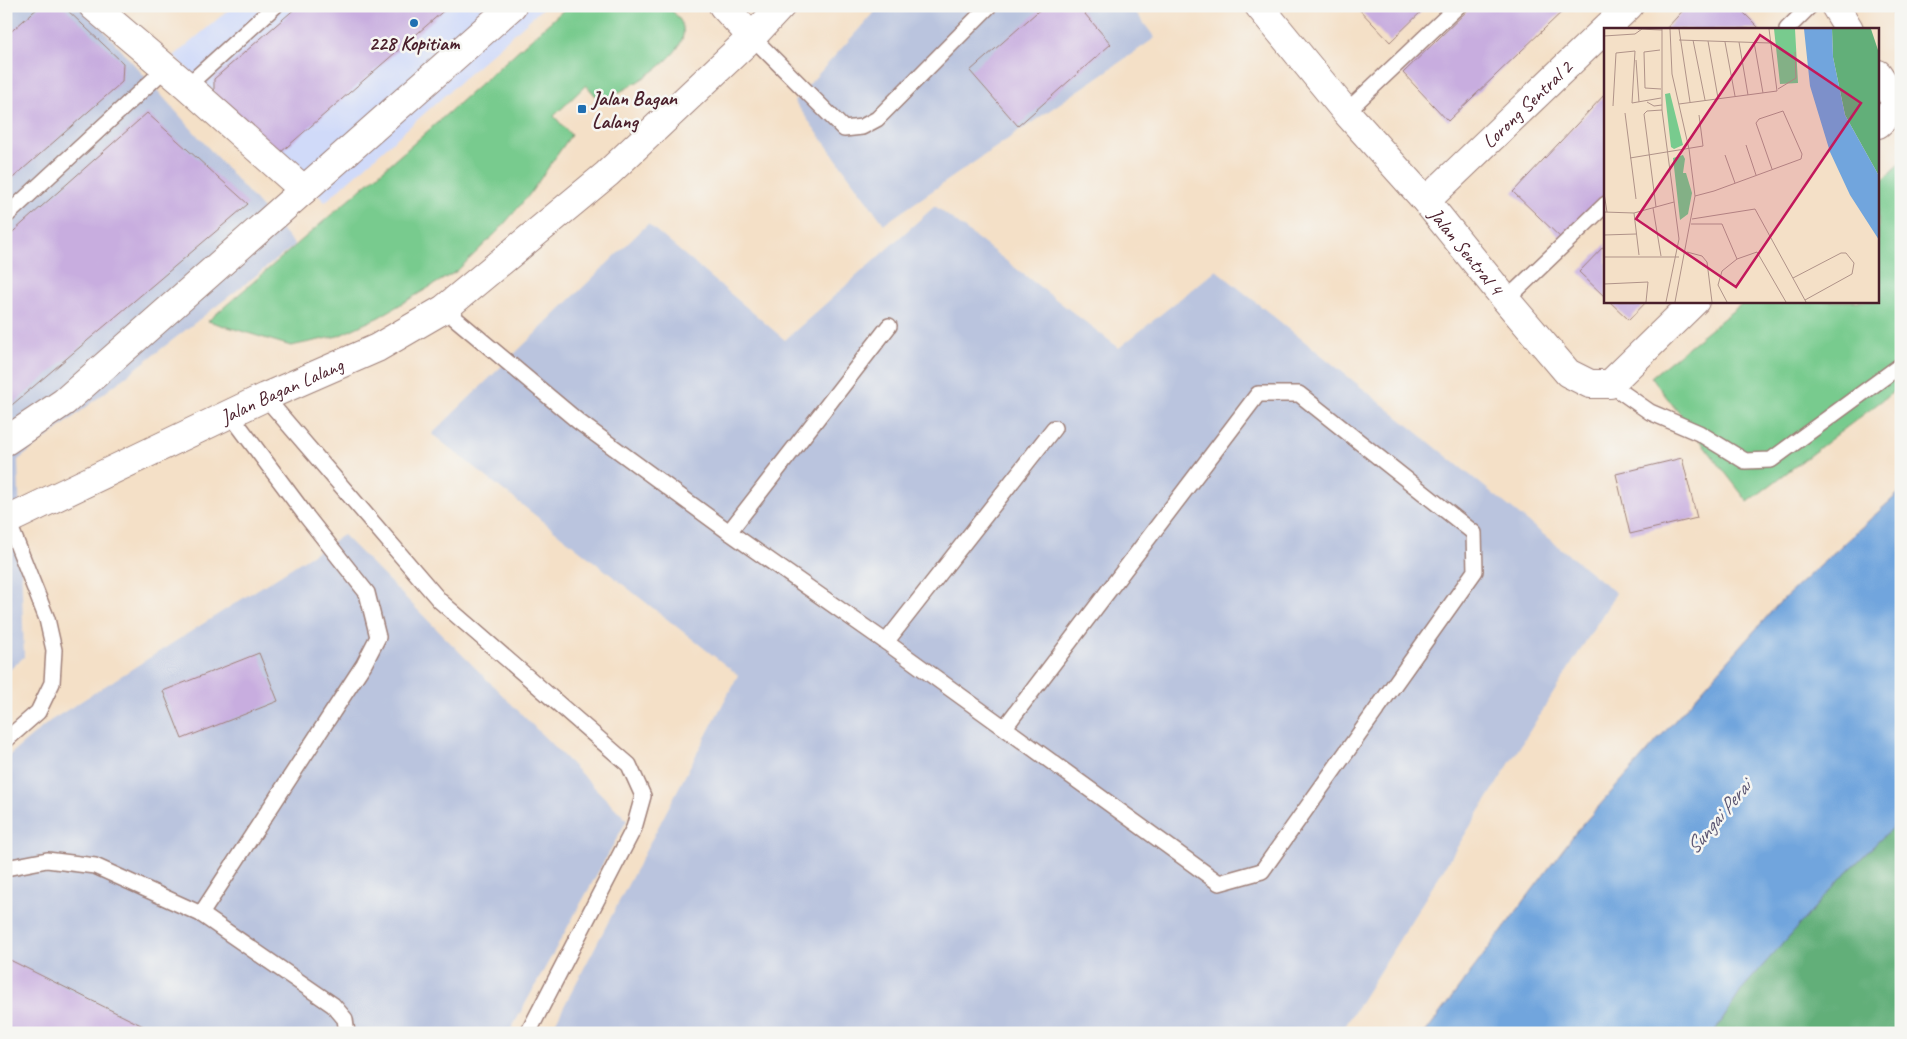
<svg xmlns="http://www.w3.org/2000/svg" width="1907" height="1039" font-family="Caveat,sans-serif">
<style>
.built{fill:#d0daf9}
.industrial{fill:#bac4de}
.green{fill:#78cb8e;stroke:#61755c}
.forest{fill:#62af79;stroke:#566752}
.water{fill:#71a5dd;stroke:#5e6284}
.building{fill:#c8addf}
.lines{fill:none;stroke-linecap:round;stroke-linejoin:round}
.lane-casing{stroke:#9f8079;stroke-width:18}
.street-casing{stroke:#9f8079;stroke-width:30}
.secondary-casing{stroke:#9f8079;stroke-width:30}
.lane{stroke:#fff;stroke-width:15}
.street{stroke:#fff;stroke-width:28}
.secondary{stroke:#fff;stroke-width:28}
.poi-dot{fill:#1f6fb2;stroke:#f6f6f2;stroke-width:2}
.labels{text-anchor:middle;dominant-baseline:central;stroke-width:5;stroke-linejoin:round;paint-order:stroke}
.poi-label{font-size:20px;font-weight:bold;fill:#4a1f2b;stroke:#f6f6f2}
.street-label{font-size:20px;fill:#4a1f2b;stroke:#f6f6f2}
.water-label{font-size:21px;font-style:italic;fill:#5a5572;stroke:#f6f6f2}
.inset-road{fill:none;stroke:#b09389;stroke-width:1}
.view{fill:#c2185b;fill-opacity:0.15;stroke:#c2185b;stroke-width:2.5}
.inset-edge{fill:none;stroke:#4a1f2b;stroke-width:2.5}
</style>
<rect width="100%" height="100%" fill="#f6f6f2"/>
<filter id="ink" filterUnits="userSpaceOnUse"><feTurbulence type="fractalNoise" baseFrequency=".02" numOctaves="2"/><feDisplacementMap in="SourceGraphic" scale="10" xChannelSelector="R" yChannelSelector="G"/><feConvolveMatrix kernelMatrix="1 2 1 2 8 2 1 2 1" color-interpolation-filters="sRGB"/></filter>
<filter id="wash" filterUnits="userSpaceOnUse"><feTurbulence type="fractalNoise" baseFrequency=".0096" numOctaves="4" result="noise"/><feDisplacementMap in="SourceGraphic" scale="20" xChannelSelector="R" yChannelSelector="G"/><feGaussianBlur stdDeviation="1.12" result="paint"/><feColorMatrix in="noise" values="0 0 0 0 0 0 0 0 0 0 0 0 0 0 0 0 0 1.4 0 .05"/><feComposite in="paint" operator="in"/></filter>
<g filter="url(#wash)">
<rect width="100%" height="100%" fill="#f4e0c7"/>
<polygon class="built" points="233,6 545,6 325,202 174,56"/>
<g class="industrial">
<polygon points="6,6 82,6 295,245 18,460 24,657 6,673"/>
<polygon points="880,6 1131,6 1155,38 884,224 794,101"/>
<polygon points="935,206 1119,348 1216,270 1616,593 1341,1033 550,1033 738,675 432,434 648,224 785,340"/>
<polygon points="343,535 627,820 509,1033 6,1033 6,758 50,721"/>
</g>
<g class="green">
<path d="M568,6H668C672,11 680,18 682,24C694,56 623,90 601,102L586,85L554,116L571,135L529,195L498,231L457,271L379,317L338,336L291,346L208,321L412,145Z"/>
<polygon points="1901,163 1901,386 1748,502 1651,377 1745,301 1878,301 1878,184"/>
</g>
<polygon class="forest" points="1901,819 1901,1033 1714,1033 1743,988 1840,879"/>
<polygon class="water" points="1901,491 1901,819 1840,879 1743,988 1714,1033 1425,1033 1576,832 1780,602"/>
<g id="blocks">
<g class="building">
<polygon points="40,6 63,6 123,63 122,82 6,184 6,36"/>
<polygon points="298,6 449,6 280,153 214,97 214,79"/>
<polygon points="1044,6 1078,6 1111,44 1018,126 970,71"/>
<polygon points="1356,6 1427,6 1390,42"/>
<polygon points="1472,6 1568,6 1448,121 1403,73"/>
<polygon points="1687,6 1737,6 1760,29 1666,29"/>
<polygon points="1891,6 1901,6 1901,22"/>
<polygon points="1606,93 1606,195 1563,240 1513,192"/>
<polygon points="147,113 248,204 6,410 6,238"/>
<polygon points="1606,244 1606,298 1579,272"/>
<polygon points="1609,301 1647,301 1629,320"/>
<polygon points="1682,458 1697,518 1630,534 1616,474"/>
<polygon points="259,653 278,701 182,739 163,691"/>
<polygon points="6,958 157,1033 6,1033"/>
</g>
</g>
</g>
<g filter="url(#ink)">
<use href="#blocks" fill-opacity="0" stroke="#9f8079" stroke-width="1"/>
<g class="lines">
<defs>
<g id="lane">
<polyline points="1787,29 1810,6"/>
<polyline points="752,37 844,129 862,127 877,119 989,6"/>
<polyline points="187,86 275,6"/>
<polyline points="1346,112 1458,6"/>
<polyline points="6,216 165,69"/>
<polyline points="1506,300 1606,204"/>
<polyline points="444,309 579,422 729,532 886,642 1219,883 1262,871 1475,571 1474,533 1299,394 1258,394 1005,727"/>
<polyline points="1610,384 1650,412 1699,433 1745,461 1771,460 1901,365"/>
<polyline points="265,397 440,601 629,765 643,796 634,828 528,1033"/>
<polyline points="729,532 889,326"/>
<polyline points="886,642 1054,428"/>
<polyline points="6,740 38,712 52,683 54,650 47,619 8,521"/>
<polyline points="6,868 47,860 95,866 201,914 333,1005 345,1019 347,1033"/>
<polyline points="201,914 364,664 378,637 367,593 307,517 230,414"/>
</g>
<g id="street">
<polyline points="93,6 187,86 304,190"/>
<polyline points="723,6 752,37"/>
<path id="s1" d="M1259,6L1346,112L1426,201L1506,300L1568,373L1590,384H1610L1695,301"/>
<polyline points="1835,6 1849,29"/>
<polyline points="1878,74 1898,105"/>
<polyline points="1878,124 1901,103"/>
<path id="s2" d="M1426,201L1629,6"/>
<polyline points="6,441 64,402 512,6"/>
</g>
<g id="secondary">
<path id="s3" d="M6,521L265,397L377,348L444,309L607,174L752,37L781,6"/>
</g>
</defs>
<use href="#lane" class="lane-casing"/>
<use href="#street" class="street-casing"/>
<use href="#secondary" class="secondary-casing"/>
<use href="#lane" class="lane"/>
<use href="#street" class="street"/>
<use href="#secondary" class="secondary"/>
</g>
</g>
<g class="poi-dot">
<circle cx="414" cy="23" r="5"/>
<rect x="577" y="104" width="10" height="10" rx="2.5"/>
</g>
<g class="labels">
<g class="poi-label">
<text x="414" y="43">228 Kopitiam</text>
<text x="592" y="98" text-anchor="start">Jalan Bagan<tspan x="592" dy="23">Lalang</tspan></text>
</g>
<g class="street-label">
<text stroke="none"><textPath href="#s2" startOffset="140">Lorong Sentral 2</textPath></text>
<text stroke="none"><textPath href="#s1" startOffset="321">Jalan Sentral 4</textPath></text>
<text stroke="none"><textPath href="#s3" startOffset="305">Jalan Bagan Lalang</textPath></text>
</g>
<g class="water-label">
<text transform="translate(1718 817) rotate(-50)">Sungai Perai</text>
</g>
</g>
<g transform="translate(1604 28)">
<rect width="275" height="275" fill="#f4e0c7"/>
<path d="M170,1H191L194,55L176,56ZM66,65L79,117L70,121L67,119L61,66ZM79,127L81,131L79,145H82L88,165L84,186L76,192L69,130Z" fill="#78cb8e"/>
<path d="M228,1H267L275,25V148L241,87L229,29Z" fill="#62af79"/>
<path d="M200,1H228L229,29L241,87L275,148V212L246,167L226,124L206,58Z" fill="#71a5dd"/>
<path class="inset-road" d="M34,1L58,2M58,1V82L75,211L62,274M66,1L68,46L85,121L91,168L71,274M75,1L86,74M0,8L31,6L38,1M75,12L166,15M89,12L101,72M104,13L114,70M121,14L131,68M135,14L144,67M150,14L159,65M56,22L40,24L41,60L57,61M31,23L28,75L57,70M32,32L35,74M174,61L192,50L191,24M43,74L50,78L58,77M75,76L173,63L165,1M9,78L12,25L31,23M21,85L32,171M142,117L152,147M121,127L131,155M26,130L99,118L95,87M0,165L3,184M91,168L110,163L197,131L198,126L179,83L155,91L152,95L168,141M52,179L40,86L43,83L58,82M49,180L57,228M0,184L30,185L70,174M30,185L35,227M88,191L151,181L202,274M87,196H118L133,231M0,207L32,206M83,224L98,228L103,234L108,274M0,229H75M189,250L237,225H242L250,235L248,246L201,272M0,256L44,254L42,274M123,274L114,257L118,243L133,231L153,224L182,274"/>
<path class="view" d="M156,7L257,75L132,259L32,191Z"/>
<rect width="275" height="275" class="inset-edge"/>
</g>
<rect width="1907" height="1039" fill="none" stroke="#f6f6f2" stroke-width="25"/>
</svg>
